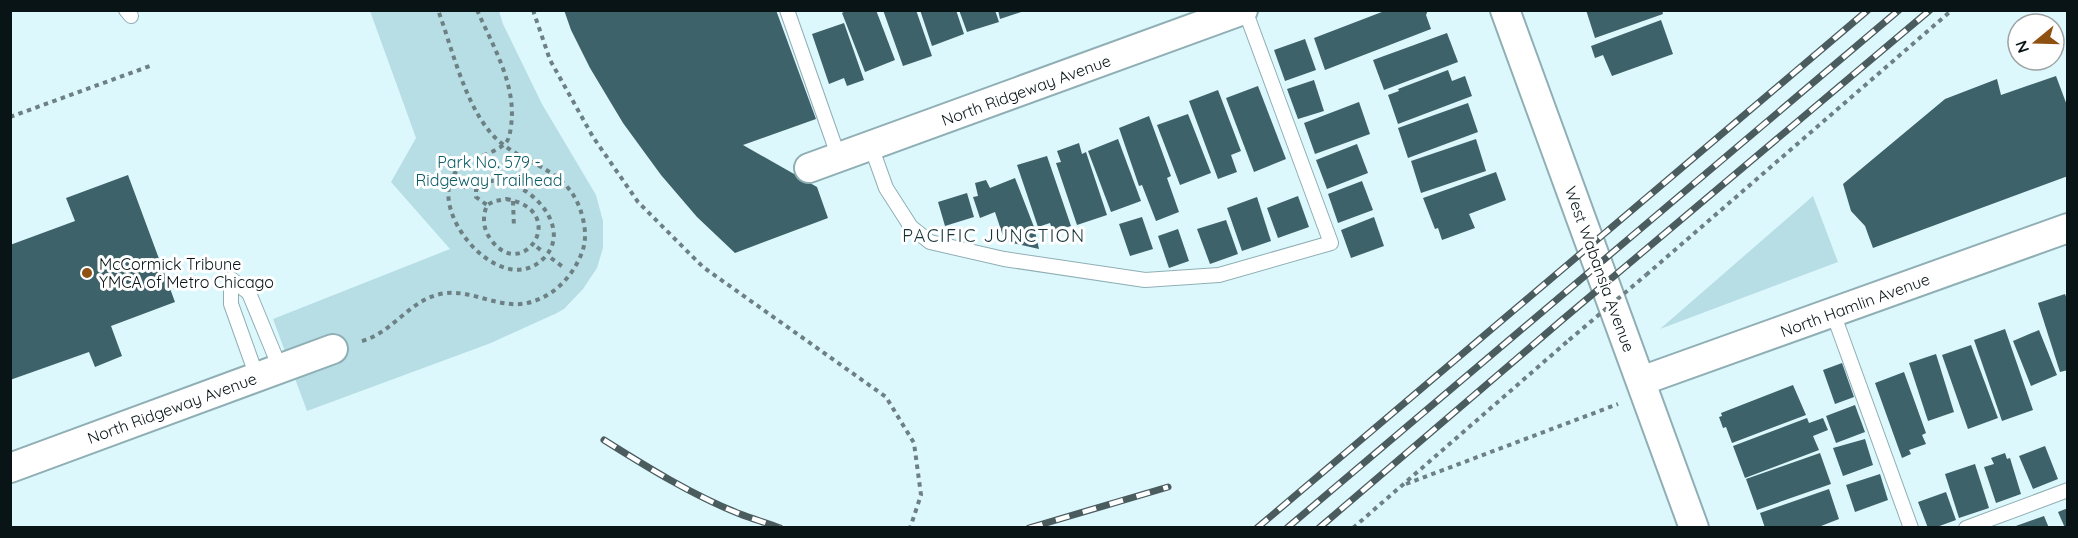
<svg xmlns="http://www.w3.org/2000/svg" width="2078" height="538" font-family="Quicksand,sans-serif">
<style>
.green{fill:#b7dee5}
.building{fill:#3e6269}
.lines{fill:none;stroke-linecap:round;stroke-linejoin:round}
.lane-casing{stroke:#8fafb5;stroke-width:16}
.street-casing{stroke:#8fafb5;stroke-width:32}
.path{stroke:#6d8084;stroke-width:4;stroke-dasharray:4.5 4.5;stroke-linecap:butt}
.lane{stroke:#fff;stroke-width:14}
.street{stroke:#fff;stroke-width:28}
.rail-casing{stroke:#4b5c5f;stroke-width:7}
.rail{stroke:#fff;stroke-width:4.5;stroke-dasharray:14;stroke-linecap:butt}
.path-bridge{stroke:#6d8084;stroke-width:4;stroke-dasharray:4.5 4.5;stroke-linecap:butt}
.poi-dot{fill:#8e5112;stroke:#fff;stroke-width:2}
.labels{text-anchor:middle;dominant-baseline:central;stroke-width:6;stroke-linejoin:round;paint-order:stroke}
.street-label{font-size:16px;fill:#081416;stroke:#fff}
.park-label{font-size:16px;fill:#0a5c67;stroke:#fff}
.poi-label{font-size:16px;fill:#081416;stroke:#fff;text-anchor:start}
.neighbourhood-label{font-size:18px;letter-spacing:1.5px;fill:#163338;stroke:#fff}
</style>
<rect width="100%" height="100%" fill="#ddf8fd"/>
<g class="green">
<polygon points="370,11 499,11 503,24 542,104 596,195 603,221 603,248 597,268 583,289 564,309 557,313 491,343 307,411 273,319 450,249 391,182 416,138"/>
<polygon points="1813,196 1838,262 1660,329"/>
</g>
<g class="building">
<polygon points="564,10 776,10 816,119 743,145 817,187 828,218 735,253 697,217 661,175 623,123 590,68 571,30"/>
<polygon points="847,10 876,10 895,60 865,72 842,13"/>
<polygon points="883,10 916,10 932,56 903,66"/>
<polygon points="920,10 956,10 964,34 932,46"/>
<polygon points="959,10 995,10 999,22 967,32"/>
<polygon points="998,10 1024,10 1024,11 1000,19"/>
<polygon points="1387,10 1428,10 1426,15 1431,29 1325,70 1314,38"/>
<polygon points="1586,10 1662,10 1663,14 1595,38"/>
<polygon points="1661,20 1673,54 1612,76 1603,55 1595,58 1591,46"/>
<polygon points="844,23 864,80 847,86 844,78 829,84 812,34"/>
<polygon points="1447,33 1458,62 1384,90 1373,60"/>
<polygon points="1305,39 1316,70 1285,81 1274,50"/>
<polygon points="1448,70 1452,81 1465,76 1472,96 1398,124 1388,95 1399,91 1398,89"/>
<polygon points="2056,76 2068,108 2068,176 1873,248 1865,226 1851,211 1843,184 1945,99 1997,79 2001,95"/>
<polygon points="1314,80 1324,111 1298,119 1287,89"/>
<polygon points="1258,86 1286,159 1254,172 1226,98"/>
<polygon points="1218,90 1241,151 1231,155 1237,172 1218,179 1189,101"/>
<polygon points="1359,102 1370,134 1315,154 1304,123"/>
<polygon points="1468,103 1478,132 1408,158 1398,128"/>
<polygon points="1188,114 1211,173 1180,185 1157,125"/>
<polygon points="1149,116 1171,176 1167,178 1179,212 1156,221 1142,185 1139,186 1119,128"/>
<polygon points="1118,139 1141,201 1111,212 1088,151"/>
<polygon points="1476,139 1486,171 1421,193 1411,161"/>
<polygon points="1079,143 1082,154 1086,152 1107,215 1077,225 1056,163 1061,162 1057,151"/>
<polygon points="1357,144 1368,173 1327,189 1316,160"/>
<polygon points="1047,156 1071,226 1053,232 1050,223 1038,227 1017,165"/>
<polygon points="1496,172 1506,200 1469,214 1475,228 1442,240 1438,228 1435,229 1423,198"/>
<polygon points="128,175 175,302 111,326 122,356 95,367 89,352 10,380 10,245 75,221 66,198"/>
<polygon points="1015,178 1034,227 1039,249 1004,241 1004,239 995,212 980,218 973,197 978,196 975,183 986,180 990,188"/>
<polygon points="1362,181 1373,210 1338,223 1328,194"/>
<polygon points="967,193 974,217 945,226 938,202"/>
<polygon points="1298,196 1309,227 1278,238 1267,208"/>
<polygon points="1257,197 1271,241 1242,251 1227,208"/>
<polygon points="1142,217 1153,249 1130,256 1119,224"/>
<polygon points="1374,217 1384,246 1351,258 1341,230"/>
<polygon points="1226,220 1238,254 1210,264 1197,229"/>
<polygon points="1178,229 1189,261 1169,268 1158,236"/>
<polygon points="2065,294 2068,302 2068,370 2060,372 2038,303"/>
<polygon points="2005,329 2033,410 2002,421 1974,340"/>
<polygon points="2039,330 2057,375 2031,386 2013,341"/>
<polygon points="1971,345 1998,418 1968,429 1942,355"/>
<polygon points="1936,354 1954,412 1928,421 1909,363"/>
<polygon points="1842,363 1854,397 1835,404 1823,370"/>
<polygon points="1904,372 1926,433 1922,435 1926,444 1909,450 1911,454 1902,458 1875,383"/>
<polygon points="1793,385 1806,415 1732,443 1726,427 1723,428 1719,417 1722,416 1721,413"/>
<polygon points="1855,405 1865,432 1836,443 1826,416"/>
<polygon points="1807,418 1809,423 1823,418 1828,430 1813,436 1819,450 1745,478 1733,446"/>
<polygon points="1865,439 1873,465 1843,476 1833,448"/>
<polygon points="2045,446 2058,479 2033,489 2019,456"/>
<polygon points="1820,453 1831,484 1757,510 1746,479"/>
<polygon points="2005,453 2007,459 2010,458 2021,494 1996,503 1984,467 1994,464 1991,458"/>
<polygon points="1975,464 1989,508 1959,518 1945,474"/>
<polygon points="1880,474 1888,500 1855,512 1846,485"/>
<polygon points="1829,489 1839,519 1816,528 1765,528 1760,513"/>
<polygon points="1946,492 1956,520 1934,528 1928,528 1918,502"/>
<polygon points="2068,508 2068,528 2065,528 2058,512"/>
<polygon points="2044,516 2049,528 2013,528 2013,527"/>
</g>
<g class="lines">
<defs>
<g id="lane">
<polyline points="126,10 131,16"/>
<polyline points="787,10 839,158"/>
<polyline points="871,146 886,188 911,227 930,242 1004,259 1145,280 1219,275 1331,243 1245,10"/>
<polyline points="231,279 249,293 280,368"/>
<polyline points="231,279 231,304 257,377"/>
<polyline points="1833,313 1911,528"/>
<polyline points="1966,528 2068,490"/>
</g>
<g id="street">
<polyline points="1505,10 1694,528"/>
<polyline points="809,168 1243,10"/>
<polyline points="1641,381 2068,228"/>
<polyline points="10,468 333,349"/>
</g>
</defs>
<use href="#lane" class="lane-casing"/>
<use href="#street" class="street-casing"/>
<g class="path">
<path d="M477,10C493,46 517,86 511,126C510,134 509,142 502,146C484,159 461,157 451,180C434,221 503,298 543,259C583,220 501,157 476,190V197L487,205"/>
<polyline points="533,10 550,60 593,137 638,202 703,267 886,397 914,443 921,495 910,528"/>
<polyline points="10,117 150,66"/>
<polyline points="456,180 466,188"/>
<path d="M506,199C571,210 524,283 492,241C483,230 482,218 487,205L495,201Z"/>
<polyline points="513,201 514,228"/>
<polyline points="537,247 543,252"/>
<polyline points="551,258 563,267"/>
<polyline points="1646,275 1952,10"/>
<path d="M362,341C392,333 409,301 440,294C472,287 502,313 534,301C556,294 572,276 581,255C586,243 586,232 583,219C570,163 520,168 490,132C464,101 452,48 438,10"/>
<polyline points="1406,484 1618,404"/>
<polyline points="1353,528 1569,340"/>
</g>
<use href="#lane" class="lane"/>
<use href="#street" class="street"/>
<defs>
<g id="rail">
<path d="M604,440C647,467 692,495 740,514C753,519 767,523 780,528"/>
<polyline points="1029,528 1168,487"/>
<polyline points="1257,528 1868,10"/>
<polyline points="1287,528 1899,10"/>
<polyline points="1319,528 1562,320 1930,10"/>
</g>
</defs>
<use href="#rail" class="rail-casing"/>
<use href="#rail" class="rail"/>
<polyline class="path-bridge" points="1569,340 1646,275"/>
</g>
<circle class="poi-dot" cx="87" cy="273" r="6"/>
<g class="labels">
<g class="street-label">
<text transform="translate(1026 90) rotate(-20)">North Ridgeway Avenue</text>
<text transform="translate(1600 269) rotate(70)">West Wabansia Avenue</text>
<text transform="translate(1855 305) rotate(-20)">North Hamlin Avenue</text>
<text transform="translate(172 408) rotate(-20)">North Ridgeway Avenue</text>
</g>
<g class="park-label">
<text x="489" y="162">Park No. 579 -<tspan x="489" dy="18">Ridgeway Trailhead</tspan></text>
</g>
<g class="poi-label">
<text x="99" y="264">McCormick Tribune<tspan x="99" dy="18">YMCA of Metro Chicago</tspan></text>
</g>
<g class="neighbourhood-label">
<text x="994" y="235">PACIFIC JUNCTION</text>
</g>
</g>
<rect width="2078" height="538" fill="none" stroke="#081416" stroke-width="24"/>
<g transform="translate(2036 42) rotate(251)"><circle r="28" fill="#ffffff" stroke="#9ca1a2" stroke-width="1.5"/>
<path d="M0-4.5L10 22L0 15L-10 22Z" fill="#8e5112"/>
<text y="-9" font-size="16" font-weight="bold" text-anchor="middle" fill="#081416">N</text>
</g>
</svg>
